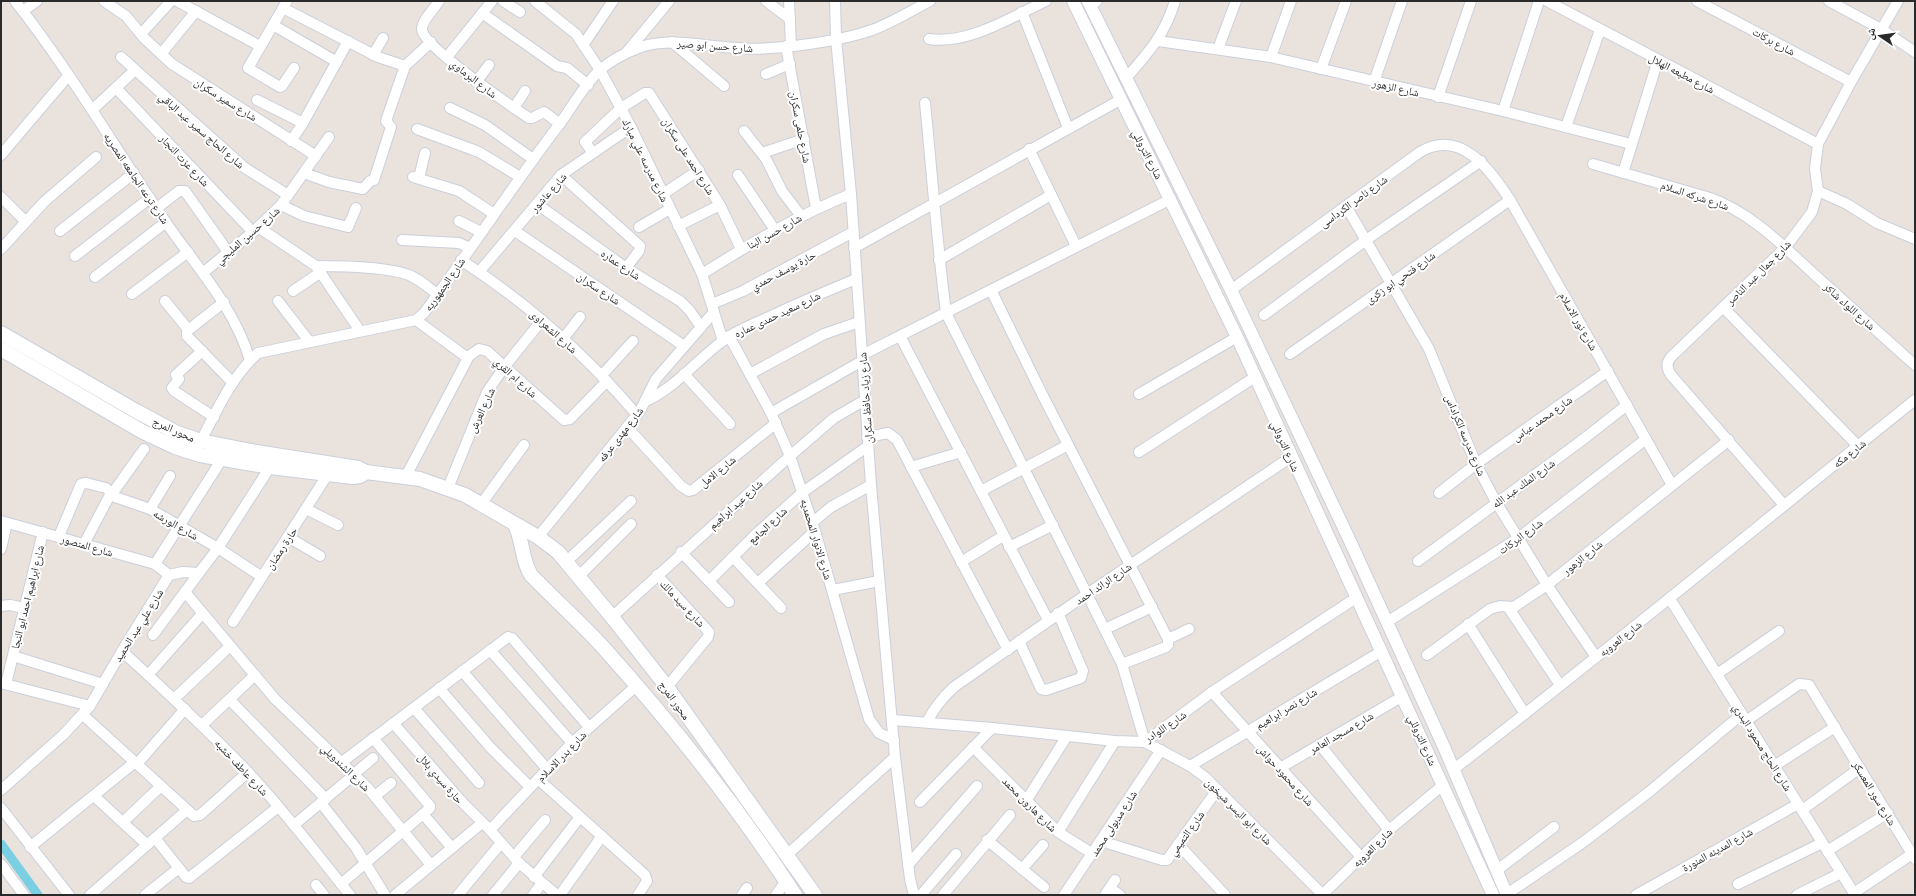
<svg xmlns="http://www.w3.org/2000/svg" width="1916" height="896" font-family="Manrope,'Noto Naskh Arabic',sans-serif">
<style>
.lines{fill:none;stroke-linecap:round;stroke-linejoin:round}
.canal{stroke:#7acfe2;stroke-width:9}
.minor-casing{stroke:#cbcfda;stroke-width:12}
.tertiary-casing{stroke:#cbcfda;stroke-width:14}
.secondary-casing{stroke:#cbcfda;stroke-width:16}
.minor{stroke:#fff;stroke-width:10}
.tertiary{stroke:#fff;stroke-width:12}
.secondary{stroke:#fff;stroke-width:14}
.labels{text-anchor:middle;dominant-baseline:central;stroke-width:4;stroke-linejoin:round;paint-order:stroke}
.street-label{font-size:11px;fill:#2a2a2a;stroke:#fff}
</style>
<rect width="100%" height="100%" fill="#eae3dd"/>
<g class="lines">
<polyline class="canal" points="1,844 38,895"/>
<defs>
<g id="minor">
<path d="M15,1C70,71 115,148 165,221C197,268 233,305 250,360"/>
<polyline points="104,1 126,16 144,38 172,64 316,156"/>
<polyline points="177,1 260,46"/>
<polyline points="287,1 248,68 280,87 282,86 294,68"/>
<path d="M439,1C435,8 421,21 422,30C424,47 511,106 529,118H532L544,112L560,124"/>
<polyline points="503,1 520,12"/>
<polyline points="535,1 576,34 600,70 631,127 702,274 723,341"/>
<polyline points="766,1 790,19"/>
<polyline points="789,1 791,45"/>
<polyline points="835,1 836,39 851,194 871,485 895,757 910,879 914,895"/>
<polyline points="1547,1 1818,144"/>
<polyline points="1697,1 1851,82"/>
<polyline points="1829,1 1881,29 1915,52"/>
<polyline points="1091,6 1097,1"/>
<polyline points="283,8 378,57 405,66"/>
<polyline points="23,11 37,1"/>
<polyline points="1022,12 1068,128"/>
<polyline points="482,13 557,66 567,68 588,85"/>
<polyline points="273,25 337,62"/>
<polyline points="141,34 171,1"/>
<path d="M929,39C968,45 1011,17 1046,1"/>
<polyline points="1158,41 1271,57 1503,111 1631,144"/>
<polyline points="672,42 724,86"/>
<polyline points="583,45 613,1"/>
<polyline points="786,46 816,208"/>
<polyline points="1218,49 1236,1"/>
<polyline points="627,52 669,1"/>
<polyline points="161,54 196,11"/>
<polyline points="373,55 383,38"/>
<polyline points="121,57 245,168 288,195"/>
<polyline points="447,57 492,1"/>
<polyline points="1271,57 1291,1"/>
<polyline points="1321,69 1346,1"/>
<polyline points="766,74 790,64"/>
<path d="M1127,77C1149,52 1165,34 1175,1"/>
<polyline points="476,82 489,65"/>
<polyline points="1374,82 1402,1"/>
<polyline points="116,88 253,232"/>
<polyline points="1438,97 1471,1"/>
<polyline points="257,100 303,123"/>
<path d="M925,103C932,173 937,243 946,313L1122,664L1145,742L1190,766L1205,777L1323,895"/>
<polyline points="450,108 485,125 533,159"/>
<polyline points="514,108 525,91"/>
<polyline points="92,110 135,70"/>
<polyline points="1503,111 1539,1"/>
<polyline points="1566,127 1600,30"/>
<polyline points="417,129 479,152 520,177"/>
<polyline points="744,131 766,159 782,191 801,216"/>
<polyline points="291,141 303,123 348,41"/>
<polyline points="1029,149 1076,246"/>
<polyline points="593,153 585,142 621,108 645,93 649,93 720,205 741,249"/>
<polyline points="762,153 804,139"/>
<polyline points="1,155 68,76"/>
<path d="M1593,164L1710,198C1752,213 1784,247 1817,277C1850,306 1882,336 1915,365"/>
<polyline points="304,173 329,182 363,189 370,181 374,180 391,127 386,121 405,66 431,42"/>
<polyline points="1623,173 1658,60"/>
<polyline points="561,175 640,246 639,251 626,268"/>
<polyline points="738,175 775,230"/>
<polyline points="413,177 459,191 494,214"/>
<polyline points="419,178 425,153"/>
<polyline points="1818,191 1847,204 1877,223 1915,239"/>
<polyline points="663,194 699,170"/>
<polyline points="1,197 25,221"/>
<polyline points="537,204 626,268 680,301 690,311 701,327"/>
<polyline points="281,205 304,216 348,227 356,208"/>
<polyline points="1346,206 1429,349 1476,464 1496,502 1547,585 1596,657"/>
<polyline points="157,208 179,191 185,191 228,252"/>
<polyline points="459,221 481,232"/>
<polyline points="678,226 720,205"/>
<polyline points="258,227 316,266 360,331"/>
<polyline points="639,227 670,209"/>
<polyline points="60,231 134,173"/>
<polyline points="515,231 684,346"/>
<polyline points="402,240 459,243 470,248"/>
<polyline points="854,248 1120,100"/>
<polyline points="1,249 44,202 96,157"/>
<polyline points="75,256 150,198"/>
<path d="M461,260C527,303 586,355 637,415"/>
<polyline points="939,260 1051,195"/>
<path d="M316,266C339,266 388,267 409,275C419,279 429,288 437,294"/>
<polyline points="204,272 253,232 281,205 329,137"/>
<polyline points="479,272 561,175 631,127"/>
<path d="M702,274C750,244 798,215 851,194"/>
<polyline points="95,277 166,222"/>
<polyline points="991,290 1042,394 1168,639 1168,645 1166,647 1122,664"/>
<path d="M1231,290L1420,152C1460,128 1490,169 1510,200L1672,485"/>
<polyline points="293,291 321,272"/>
<polyline points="132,294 188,252"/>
<polyline points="165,301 187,328 187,336 233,383"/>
<polyline points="278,301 309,341"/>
<polyline points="712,304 743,291 853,232"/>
<polyline points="1723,307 1858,446"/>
<polyline points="1264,315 1366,240 1481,161"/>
<polyline points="416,320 465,356 469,356 479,349 487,351 564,420 570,419 607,381"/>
<polyline points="187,331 224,302"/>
<polyline points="729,336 771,413 790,456 815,531 869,719 879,733 894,740"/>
<polyline points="900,336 1048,620"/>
<polyline points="563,339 580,317"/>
<polyline points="202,351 176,375 179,379 172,388 174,391 214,417"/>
<polyline points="1290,354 1510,200"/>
<polyline points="862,355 1171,199"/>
<polyline points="684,374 730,424"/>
<polyline points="750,374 824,334 859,322"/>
<polyline points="602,375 633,341"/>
<polyline points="1139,394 1237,337"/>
<path d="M646,401C678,386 699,357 728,337C741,329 755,323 769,317C798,303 827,291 856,279"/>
<polyline points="771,413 862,361"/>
<polyline points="627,427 681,486 689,491 693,490 776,423"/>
<polyline points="867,437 888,433 897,440 1008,650"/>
<path d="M201,441C217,410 232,376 258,353L416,320L424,313C470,251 512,187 558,126C572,108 584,84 601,69C613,59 627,52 641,47C673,37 705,47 738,48C772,51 836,42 869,31C890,24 910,11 930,1"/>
<polyline points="1139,452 1255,377"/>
<polyline points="911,467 961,452"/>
<polyline points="406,476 469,356"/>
<polyline points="448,488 487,392 505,366 542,320"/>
<polyline points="981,491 1068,445"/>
<polyline points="1439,493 1476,464 1608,371"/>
<polyline points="112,494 144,449"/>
<polyline points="482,503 524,445"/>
<path d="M1784,505L1671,375C1666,368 1666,361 1673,355L1785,248L1812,212L1818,191L1815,169L1818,144L1851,82L1898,1"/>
<polyline points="150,509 170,476"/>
<polyline points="306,509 338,525"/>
<polyline points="1,521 155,564 169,575"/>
<polyline points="813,522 831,507 871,485"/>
<polyline points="59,536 81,484 86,483 106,488 115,497 150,509 218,548 262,577"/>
<polyline points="288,537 320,556"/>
<polyline points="538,537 640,411 656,379 714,312"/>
<polyline points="84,544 111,493"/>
<polyline points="1009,547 1053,525"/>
<polyline points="1,549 7,523"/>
<polyline points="681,552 729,602"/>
<polyline points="733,557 781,608"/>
<polyline points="567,561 631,501"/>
<polyline points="1418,561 1581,441 1627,405"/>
<polyline points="961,562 1003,536"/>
<polyline points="155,564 222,459"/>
<polyline points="657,575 709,632 708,637 667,687"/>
<polyline points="579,576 631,524"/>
<polyline points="709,581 756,534 803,492 868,446"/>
<polyline points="758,583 815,531"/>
<polyline points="833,590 879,581"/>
<polyline points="185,592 275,699 367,787 431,865"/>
<polyline points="1670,599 1855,895"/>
<polyline points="1,606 10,605 24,608"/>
<polyline points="1508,607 1560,685"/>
<polyline points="612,617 790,456 834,418 865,400"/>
<polyline points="233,622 328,474"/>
<polyline points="1387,622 1517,539 1646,439"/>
<polyline points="1468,624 1525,714"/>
<polyline points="1105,629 1152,607"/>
<polyline points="153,635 199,573"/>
<polyline points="1168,639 1189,629"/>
<polyline points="1019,641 1041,689 1046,690 1081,678 1083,671 1058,613"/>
<polyline points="490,650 572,743"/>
<path d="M122,651C164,690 207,729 247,771C284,810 316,853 350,895"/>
<polyline points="1427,655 1490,609 1500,606 1514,607 1547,585 1729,440"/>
<polyline points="13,656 103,684"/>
<polyline points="462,671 547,769"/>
<polyline points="1717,674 1779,631"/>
<polyline points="148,675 202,614"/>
<polyline points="1,683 90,706"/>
<polyline points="6,684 43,532"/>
<polyline points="439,688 490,747 530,787"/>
<polyline points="1212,692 1361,857"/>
<polyline points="174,699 230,646"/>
<polyline points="230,700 326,799"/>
<polyline points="414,708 479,783"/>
<polyline points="83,715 194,816 200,815 248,772"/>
<polyline points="893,720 992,728 1115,741 1145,742 1212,692 1356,598"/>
<polyline points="1746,721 1799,684 1809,685 1915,859"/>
<path d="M927,722C934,708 942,698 954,687L1087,594L1291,457"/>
<polyline points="393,723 463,803 490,830 519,863 557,895"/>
<polyline points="202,725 255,675"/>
<polyline points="373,738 430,806 430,808 423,814 452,848"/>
<polyline points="1320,745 1389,830"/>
<polyline points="973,747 1058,832 1093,854"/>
<polyline points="342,762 508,637 512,638 589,727"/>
<polyline points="137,764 185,709"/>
<polyline points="1190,766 1382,651"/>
<polyline points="1774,766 1835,727"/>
<polyline points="1280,768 1403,696"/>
<path d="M1454,769C1610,649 1761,523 1915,400"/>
<polyline points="354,774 373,758"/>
<polyline points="538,779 645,875 647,881 638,895"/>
<polyline points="1,790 63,735 90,706 122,651 169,575 183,572 199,573 218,548 270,467"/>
<polyline points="94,796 143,841"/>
<polyline points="375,796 391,783"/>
<polyline points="1026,801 1067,736"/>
<polyline points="920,802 992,728"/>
<polyline points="321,803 356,848 385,895"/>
<polyline points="1,808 69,895"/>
<polyline points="1802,810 1860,768"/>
<polyline points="123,822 161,786"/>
<polyline points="294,825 355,774"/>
<polyline points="490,830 572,743 636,686"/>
<polyline points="1058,832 1115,741"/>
<polyline points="155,838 186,877 189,878 278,807"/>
<polyline points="987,840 1044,887"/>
<polyline points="1101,841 1162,860 1167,860 1217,790"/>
<polyline points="1178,844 1225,895"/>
<polyline points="30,847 135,762"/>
<polyline points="1827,851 1888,813"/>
<polyline points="788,854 895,757"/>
<polyline points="514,857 545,820"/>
<polyline points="1,864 24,895"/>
<polyline points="908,865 977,786"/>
<polyline points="1022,869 1043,845"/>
<polyline points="1496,871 1554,827"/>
<polyline points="534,877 580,817"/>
<polyline points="341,884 423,814"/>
<polyline points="1738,884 1822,843"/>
<polyline points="316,885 324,895"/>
<polyline points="1110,888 1120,895"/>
<polyline points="1854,893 1912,854"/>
<polyline points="1507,894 1582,843 1649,792 1742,714"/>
<polyline points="90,895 187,810"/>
<polyline points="145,895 179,868"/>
<polyline points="395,895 482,823"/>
<polyline points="458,895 501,843"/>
<polyline points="493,895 519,863"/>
<polyline points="533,895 542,883"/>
<polyline points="560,895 602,836"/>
<polyline points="742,895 747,888"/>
<polyline points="776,895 786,881"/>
<polyline points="921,895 956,854"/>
<polyline points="943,895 1010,815"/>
<polyline points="1064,895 1161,750"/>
<polyline points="1105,895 1115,880"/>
<polyline points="1322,895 1389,830 1443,785"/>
<polyline points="1636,895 1798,804"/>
<polyline points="1797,895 1841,873"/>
</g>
<g id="tertiary">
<polyline points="1073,1 1237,337 1493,895"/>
<polyline points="1088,1 1231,290 1350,541 1444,747 1507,895"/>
</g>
<g id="secondary">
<polyline points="1,333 136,411 177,433 201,441 251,451 358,468 366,472 420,479 465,495 538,537 558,552 612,617 667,687 815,895"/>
<polyline points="1,349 143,432 175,447 200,455 270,467 353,477 360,476 366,472"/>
<path d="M515,524C523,541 522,562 531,575C554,599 579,621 602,646C672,724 738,807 795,895"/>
</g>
</defs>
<use href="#minor" class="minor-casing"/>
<use href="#tertiary" class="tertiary-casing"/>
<use href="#secondary" class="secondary-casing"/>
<use href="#minor" class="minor"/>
<use href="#tertiary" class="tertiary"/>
<use href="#secondary" class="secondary"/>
</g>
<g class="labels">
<g class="street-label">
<text transform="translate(1774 41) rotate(28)">شارع بركات</text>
<text transform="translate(715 45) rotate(4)">شارع حسن ابو صير</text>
<text transform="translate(1682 73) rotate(28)">شارع مطبعه الهلال</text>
<text transform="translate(474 78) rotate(38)">شارع البرماوي</text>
<text transform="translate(1396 87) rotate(13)">شارع الزهور</text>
<text transform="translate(226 99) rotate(32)">شارع سمير سكران</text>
<text transform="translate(801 127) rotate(79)">شارع حلمى سكران</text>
<text transform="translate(202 130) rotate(41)">شارع الحاج سمير عبد الباقي</text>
<text transform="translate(1148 154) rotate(63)">شارع التروللي</text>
<text transform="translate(689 156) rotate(58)">شارع احمد على سكران</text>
<text transform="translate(185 160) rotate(47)">شارع عزت النجار</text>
<text transform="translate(646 160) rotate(64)">شارع مدرسه علي مبارك</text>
<text transform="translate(137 178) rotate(56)">شارع ترعه الجامعه المصريه</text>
<text transform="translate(548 192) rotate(-48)">شارع عاشور</text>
<text transform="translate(1695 195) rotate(18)">شارع شركه السلام</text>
<text transform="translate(1353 201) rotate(-36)">شارع ناصر الكرداسى</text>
<text transform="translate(774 231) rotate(-29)">شارع حسن البنا</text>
<text transform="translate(247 235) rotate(-41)">شارع حسين المليجي</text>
<text transform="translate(621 264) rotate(34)">شارع عماره</text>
<text transform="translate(783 270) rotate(-28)">حارة يوسف حمدي</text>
<text transform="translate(1758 272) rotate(-45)">شارع جمال عبد الناصر</text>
<text transform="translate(1400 277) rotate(-35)">شارع فتحي ابو زكرى</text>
<text transform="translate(444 284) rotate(-55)">شارع الجمهوريه</text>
<text transform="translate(599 288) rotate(34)">شارع سكران</text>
<text transform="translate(1850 306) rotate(42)">شارع اللواء شاكر</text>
<text transform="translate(777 314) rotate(-25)">شارع سعيد حمدى عماره</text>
<text transform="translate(1579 321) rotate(60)">شارع نور الاسلام</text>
<text transform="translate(554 331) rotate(42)">شارع الشعراوى</text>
<text transform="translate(516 377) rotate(42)">شارع ام القري</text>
<text transform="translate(865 398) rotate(-94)">شارع زياد حافظ سكران</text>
<text transform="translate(481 410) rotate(-65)">شارع العرش</text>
<text transform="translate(1542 418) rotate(-35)">شارع محمد عباس</text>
<text transform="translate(174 429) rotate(24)">محور المرج</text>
<text transform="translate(620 434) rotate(-52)">شارع مهدى عرفه</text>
<text transform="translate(1466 435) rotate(67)">شارع مدرسه الكراداس</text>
<text transform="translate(1286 446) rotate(66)">شارع التروللي</text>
<text transform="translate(1849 453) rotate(-38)">شارع مكه</text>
<text transform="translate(717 471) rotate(-39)">شارع الامل</text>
<text transform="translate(1523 483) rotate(-36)">شارع الملك عبد الله</text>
<text transform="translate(735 504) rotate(-42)">شارع عيد ابراهيم</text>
<text transform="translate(176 524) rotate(30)">شارع الورشه</text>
<text transform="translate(767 525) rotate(-43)">شارع الجامع</text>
<text transform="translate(1520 536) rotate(-36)">شارع البركات</text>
<text transform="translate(817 539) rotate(73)">شارع الانوار المحمديه</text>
<text transform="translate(87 545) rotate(16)">شارع المنصور</text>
<text transform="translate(281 548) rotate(-57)">حارة رمضان</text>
<text transform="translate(1582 557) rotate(-39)">شارع الزهور</text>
<text transform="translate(1103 583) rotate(-34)">شارع الرائد احمد</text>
<text transform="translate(27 597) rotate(-76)">شارع ابراهيم احمد ابو النجا</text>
<text transform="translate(683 603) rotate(47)">شارع سيد مالك</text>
<text transform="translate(138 625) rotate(-58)">شارع علي عبد الحميد</text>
<text transform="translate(1620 638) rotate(-38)">شارع العروبه</text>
<text transform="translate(675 700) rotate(54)">محور المرج</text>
<text transform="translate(1286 708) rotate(-31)">شارع نصر ابراهيم</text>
<text transform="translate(1165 726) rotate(-34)">شارع اللوادر</text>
<text transform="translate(1341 732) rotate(-30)">شارع مسجد العامر</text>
<text transform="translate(1423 740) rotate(66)">شارع التروللي</text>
<text transform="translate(1763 747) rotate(58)">شارع الحاج محمود البدري</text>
<text transform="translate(561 756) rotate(-46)">شارع بدر الاسلام</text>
<text transform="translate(242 767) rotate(47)">شارع عاطف خشبه</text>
<text transform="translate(346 767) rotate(44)">شارع الشندويلي</text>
<text transform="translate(1286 775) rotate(48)">شارع محمود حواش</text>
<text transform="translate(441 778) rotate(49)">حارة سيدي بلال</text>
<text transform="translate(1875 793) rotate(59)">شارع سور المعسكر</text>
<text transform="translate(1030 804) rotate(45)">شارع هارون محمد</text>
<text transform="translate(1239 811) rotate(45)">شارع ابو اليسر شيخون</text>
<text transform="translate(1113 823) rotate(-57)">شارع مدبولى محمد</text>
<text transform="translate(1186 833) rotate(-54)">شارع التميمي</text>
<text transform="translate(1372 847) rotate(-44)">شارع العروبه</text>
<text transform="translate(1717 849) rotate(-29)">شارع المدينه المنورة</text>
</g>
</g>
<rect width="1916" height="896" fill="none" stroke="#2a2a2a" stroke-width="4"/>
<g transform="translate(1880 36) rotate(283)" stroke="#ffffff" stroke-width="3" paint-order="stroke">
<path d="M0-3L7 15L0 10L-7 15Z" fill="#2a2a2a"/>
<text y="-6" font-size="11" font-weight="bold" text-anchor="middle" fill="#2a2a2a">ش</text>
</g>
</svg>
